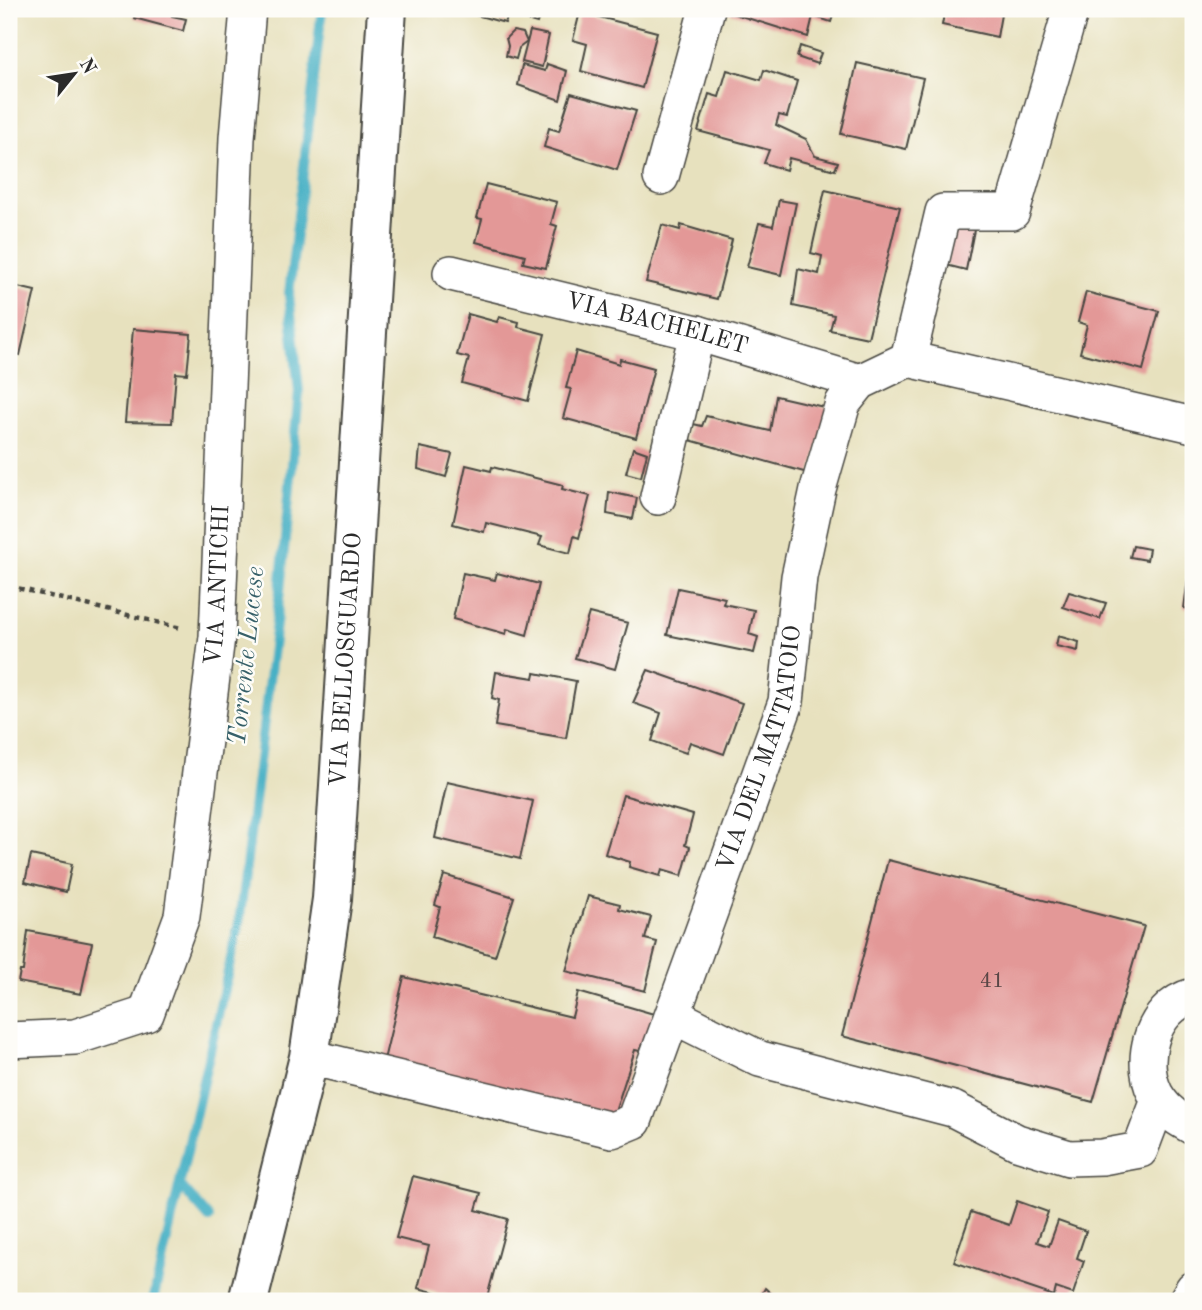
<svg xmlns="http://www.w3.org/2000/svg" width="1202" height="1310" font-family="'Old Standard TT',serif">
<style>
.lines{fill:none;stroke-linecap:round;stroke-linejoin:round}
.stream{stroke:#47b0c5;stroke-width:10}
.building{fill:#e39897}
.minor-casing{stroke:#474641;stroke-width:38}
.major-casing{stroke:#474641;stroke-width:42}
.path{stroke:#474641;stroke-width:4.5;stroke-dasharray:5 5;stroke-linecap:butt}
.minor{stroke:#fff;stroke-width:35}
.major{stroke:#fff;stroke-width:38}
.labels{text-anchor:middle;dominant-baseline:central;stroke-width:5;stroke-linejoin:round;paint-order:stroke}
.number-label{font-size:21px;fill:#594646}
.street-label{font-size:24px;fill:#2b2b2b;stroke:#fdfcf7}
.water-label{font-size:26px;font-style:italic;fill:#366069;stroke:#fdfcf7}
</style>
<rect width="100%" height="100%" fill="#fdfcf7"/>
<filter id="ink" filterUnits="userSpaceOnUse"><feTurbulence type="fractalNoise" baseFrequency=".0143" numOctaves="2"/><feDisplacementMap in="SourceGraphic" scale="14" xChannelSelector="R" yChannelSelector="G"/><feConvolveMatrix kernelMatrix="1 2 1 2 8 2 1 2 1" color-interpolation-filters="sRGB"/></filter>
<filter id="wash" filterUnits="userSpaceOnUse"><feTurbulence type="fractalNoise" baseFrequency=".00686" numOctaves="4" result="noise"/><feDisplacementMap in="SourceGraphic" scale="28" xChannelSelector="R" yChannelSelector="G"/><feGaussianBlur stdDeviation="1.57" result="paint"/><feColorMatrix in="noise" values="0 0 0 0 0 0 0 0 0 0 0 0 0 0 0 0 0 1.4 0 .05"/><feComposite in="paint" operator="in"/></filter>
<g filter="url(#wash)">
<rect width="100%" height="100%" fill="#e7e1be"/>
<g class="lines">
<g class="stream">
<polyline points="180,1185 209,1218"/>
<polyline points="153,1301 239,923 280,591 299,392 289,294 322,9"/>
</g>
</g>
<g id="blocks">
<g class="building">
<polygon points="136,9 174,9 172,16 186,19 183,31 134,18"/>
<polygon points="477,9 541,9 537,23 508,15 505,23 476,15"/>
<polygon points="729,9 835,9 831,22 813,16 808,37 728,12"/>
<polygon points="945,9 1002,9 997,37 942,25"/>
<polygon points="580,12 657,32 642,88 581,71 587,44 573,40"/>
<polygon points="513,31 523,33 527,42 519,48 516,59 506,56 508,46 506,38"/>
<polygon points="530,31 549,35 542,67 522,62"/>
<polygon points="800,46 821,53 817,64 797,57"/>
<polygon points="857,63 923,78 906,149 841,134"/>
<polygon points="547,64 567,71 560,100 518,85 522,65 545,71"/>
<polygon points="727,70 761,80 764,70 797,81 787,117 779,115 776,125 806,139 815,156 838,162 835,170 789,158 786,170 764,163 769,150 698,131 709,94 719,97"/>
<polygon points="571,93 636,111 617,170 544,147 549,128 559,131"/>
<polygon points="486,184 557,202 551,224 557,226 546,268 523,263 525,255 476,242 482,219 477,218"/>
<polygon points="825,190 900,207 868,338 830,330 834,315 793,306 798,269 819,274 822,256 811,253"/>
<polygon points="779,200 796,203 781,275 747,267 759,223 773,226"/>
<polygon points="662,225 680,230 681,225 732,240 717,299 646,282"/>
<polygon points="954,227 974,230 966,270 946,265"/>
<polygon points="9,285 35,291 20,355 9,352"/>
<polygon points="1086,292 1159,311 1143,370 1080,353 1087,325 1078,322"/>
<polygon points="468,314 497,322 499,317 519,322 518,327 545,334 528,401 462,383 469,358 457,355"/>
<polygon points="133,329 191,334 187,374 176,373 172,423 125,422"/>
<polygon points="576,351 619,364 620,359 654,368 636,438 563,418 571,389 566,388"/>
<polygon points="776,396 828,408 811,474 686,439 689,423 702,426 706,416 770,431"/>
<polygon points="420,447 452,454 446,477 418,469"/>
<polygon points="633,448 647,453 641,477 626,473"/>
<polygon points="466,465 491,471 492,467 563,485 562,489 590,496 579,538 574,536 570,553 539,545 542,537 486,523 484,532 453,524"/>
<polygon points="609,492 637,498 633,519 607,514"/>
<polygon points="1133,546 1149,549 1147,560 1130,557"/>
<polygon points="463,573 495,580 497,573 539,584 527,635 507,629 506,634 453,619"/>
<polygon points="1188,579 1193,580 1193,609 1184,608"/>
<polygon points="678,588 725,598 723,604 754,610 749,634 758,637 754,653 667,635"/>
<polygon points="1069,592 1106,603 1100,619 1063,607"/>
<polygon points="589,613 628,623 615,669 575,658"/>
<polygon points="1058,636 1079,642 1078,651 1056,646"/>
<polygon points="648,670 742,703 724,754 690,742 686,753 652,741 661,713 633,703"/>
<polygon points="496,672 534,678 535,673 576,681 566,738 495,726 499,700 492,698"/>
<polygon points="447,782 533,801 520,859 435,838"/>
<polygon points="623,795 693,815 685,845 690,847 682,876 662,870 660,876 629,867 630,862 605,854"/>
<polygon points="31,855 72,864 66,892 25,882"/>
<polygon points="888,860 1144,926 1093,1102 842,1036"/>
<polygon points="444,875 514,897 495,956 432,937 440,907 435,905"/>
<polygon points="588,896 620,904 619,909 651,917 645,939 657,942 645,991 566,971"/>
<polygon points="28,931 92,943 81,994 18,982 20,971 23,971"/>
<polygon points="404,977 572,1017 578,992 664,1017 653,1054 635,1050 614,1115 383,1064"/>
<polygon points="413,1176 481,1193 476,1210 508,1219 486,1301 468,1301 418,1288 429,1246 396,1238"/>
<polygon points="1017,1201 1048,1212 1037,1242 1049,1246 1058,1221 1086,1231 1077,1258 1084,1261 1073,1294 1056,1288 1054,1296 954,1262 971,1212 1009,1225"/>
<polygon points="765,1288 775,1297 773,1301 758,1301"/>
</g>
</g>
</g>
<g filter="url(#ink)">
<use href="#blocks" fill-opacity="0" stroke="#474641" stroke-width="2"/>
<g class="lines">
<defs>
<g id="minor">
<polyline points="661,177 707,9"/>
<path id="s1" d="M451,273L697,333L860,382"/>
<polyline points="908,359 943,212 1012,212 1071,9"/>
<polyline points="658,497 697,333"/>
<path d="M1193,996C1150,1007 1136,1066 1159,1100C1168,1113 1180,1120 1193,1127"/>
<polyline points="674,1016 760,1059 953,1109 1017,1142 1069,1158 1102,1157 1140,1150 1159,1100"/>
<path id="s2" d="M9,1040L75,1037L146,1014L182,916L217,637L237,138L248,9"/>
<path id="s3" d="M309,1057L612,1130L634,1121L786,702L799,577L818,489L843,403L860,382L908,359L1193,425"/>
<polyline points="1186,1301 1193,1289"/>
</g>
<g id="major">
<path id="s4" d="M248,1301L309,1057L332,899L387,9"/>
</g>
</defs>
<use href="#minor" class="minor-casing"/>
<use href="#major" class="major-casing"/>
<polyline class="path" points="9,586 181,628"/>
<use href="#minor" class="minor"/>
<use href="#major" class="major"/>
</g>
</g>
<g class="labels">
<g class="number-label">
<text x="992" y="981">41</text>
</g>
<g class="street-label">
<text stroke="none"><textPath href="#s1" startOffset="212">VIA BACHELET</textPath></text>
<text stroke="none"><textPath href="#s2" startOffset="578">VIA ANTICHI</textPath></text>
<text stroke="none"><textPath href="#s4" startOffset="651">VIA BELLOSGUARDO</textPath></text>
<text stroke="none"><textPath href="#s3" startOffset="730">VIA DEL MATTATOIO</textPath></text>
</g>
<g class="water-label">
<text transform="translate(247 656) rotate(-84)">Torrente Lucese</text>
</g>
</g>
<rect width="1202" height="1310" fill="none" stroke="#fdfcf7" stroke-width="35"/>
<g transform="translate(74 74) rotate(60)" stroke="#fdfcf7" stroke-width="5" paint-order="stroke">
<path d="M0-5L12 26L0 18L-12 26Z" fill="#2b2b2b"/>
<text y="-10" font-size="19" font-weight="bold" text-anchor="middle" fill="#2b2b2b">N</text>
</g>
</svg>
